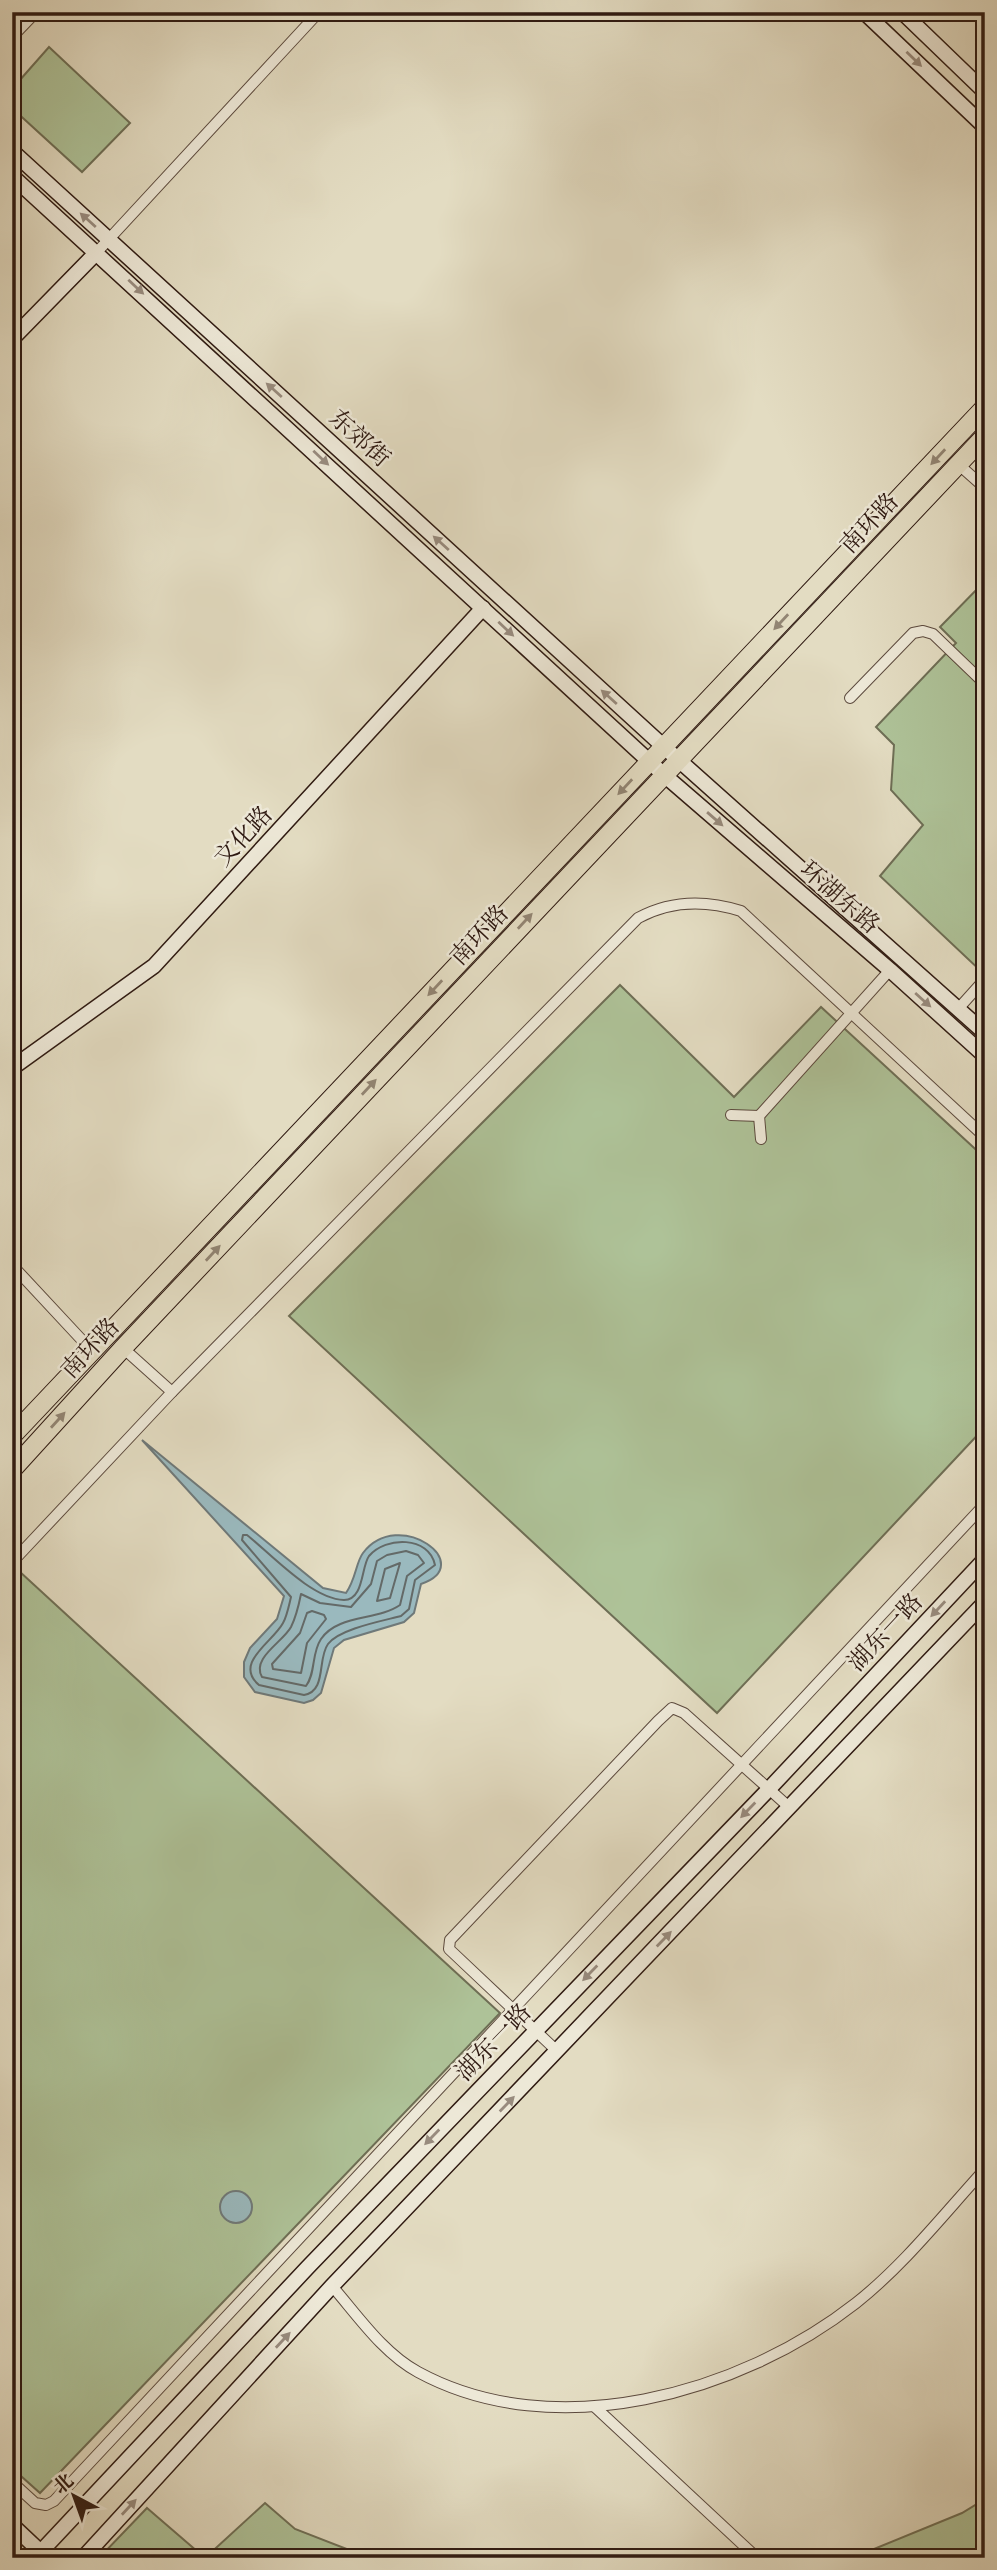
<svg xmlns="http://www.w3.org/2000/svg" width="997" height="2570" font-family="'IM FELL Great Primer','Noto Serif SC',serif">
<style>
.green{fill:#aec298;stroke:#6e6e55;stroke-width:2}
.water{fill:#9ab9be;stroke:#6f7979;stroke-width:2}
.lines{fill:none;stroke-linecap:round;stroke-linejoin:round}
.shore{stroke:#646a68;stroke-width:2}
.street-casing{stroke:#5c4a3e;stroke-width:12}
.secondary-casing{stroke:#2f1a12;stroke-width:17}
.highway-casing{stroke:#2f1a12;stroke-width:20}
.street{stroke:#ede8d7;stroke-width:10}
.secondary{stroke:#ede8d7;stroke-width:14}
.highway{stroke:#e3dcc2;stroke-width:18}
.oneway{fill:#988b7e}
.oneway2{fill:#928573}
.labels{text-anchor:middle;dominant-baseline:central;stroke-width:5;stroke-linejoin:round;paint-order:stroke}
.street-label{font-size:24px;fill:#2f1a12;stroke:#ede8d7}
</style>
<rect width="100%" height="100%" fill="#e3dcc2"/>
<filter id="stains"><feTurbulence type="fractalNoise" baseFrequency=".00286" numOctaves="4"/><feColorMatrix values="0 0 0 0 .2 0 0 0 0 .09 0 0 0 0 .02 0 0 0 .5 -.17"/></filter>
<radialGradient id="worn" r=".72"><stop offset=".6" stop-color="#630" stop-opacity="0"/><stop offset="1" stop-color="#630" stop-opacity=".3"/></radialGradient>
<g class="green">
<polygon points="49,47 130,123 82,172 12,108 12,89"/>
<polygon points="985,581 985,975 880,876 923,825 891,790 894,745 876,727 956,643 940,627"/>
<polygon points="620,985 734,1097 821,1007 985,1158 985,1427 717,1713 289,1316"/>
<polygon points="19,1571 500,2013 40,2493 12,2468 12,1578"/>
<polygon points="985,2499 985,2558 852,2558 962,2513"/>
<polygon points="265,2503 295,2529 370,2558 205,2558"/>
<polygon points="147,2508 205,2558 99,2558"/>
</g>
<g class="water">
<path d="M142,1440L323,1588L346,1593C356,1579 356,1562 363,1553C399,1506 478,1565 421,1584L414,1613L404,1622L344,1640L334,1648L321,1693L313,1700L304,1703L255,1692L244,1677V1662L250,1648L277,1619L284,1596Z"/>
<circle cx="236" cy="2207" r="16"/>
</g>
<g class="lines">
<g class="shore">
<path d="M243,1535H247C272,1555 312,1599 344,1600C364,1600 361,1567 369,1556C386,1536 429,1536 435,1565L415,1580L409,1609L401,1616C382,1621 339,1629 328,1644C317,1659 327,1691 304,1695L259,1685C233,1663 273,1642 283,1623C287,1616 289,1605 291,1597L242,1540Z"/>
<path d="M406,1551L418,1555L424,1563L407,1576L400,1605C377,1621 338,1614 321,1639C311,1654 316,1673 306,1686L262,1677C251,1658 283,1642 291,1627C296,1617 299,1604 301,1594L320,1603L351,1607L371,1584L377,1561L387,1555Z"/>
<polygon points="400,1563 390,1598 377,1601 385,1569"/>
<polygon points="312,1611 324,1615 326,1619 307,1643 301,1673 273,1669 272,1664 300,1633 307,1613"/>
</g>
<defs>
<g id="street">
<polyline points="12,37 36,12"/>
<polyline points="97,252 319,12"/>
<polyline points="958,464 985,488"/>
<polyline points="850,698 913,633 923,631 933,634 985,684"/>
<polyline points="958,1009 985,979"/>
<polyline points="731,1115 759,1116 890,970"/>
<polyline points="759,1116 761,1139"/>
<polyline points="12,1265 93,1352"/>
<polyline points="123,1348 172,1392"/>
<path d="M17,1557L172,1392L638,918C671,900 706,900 741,911L985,1137"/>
<polyline points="557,2051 449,1949 450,1940 658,1721 672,1708 684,1713 789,1807"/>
<path d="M332,2286C358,2316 383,2353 418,2372C554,2446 740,2394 856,2303C904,2265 943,2215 985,2169"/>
<polyline points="595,2407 755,2556"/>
<polyline points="12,2482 35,2503 46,2505 54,2501 985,1504"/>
</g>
<g id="secondary">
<polyline points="864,12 985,127"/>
<polyline points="902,12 985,92"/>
<polyline points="12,151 663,746 985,1033"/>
<polyline points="12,176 663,774 890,970 985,1056"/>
<polyline points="12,339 97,252"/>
<polyline points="12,1068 154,966 483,608"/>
<polyline points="12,2525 46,2557"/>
<polyline points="35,2558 308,2267 769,1789 985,1559"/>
<polyline points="83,2558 332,2286 985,1602"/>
</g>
<g id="highway">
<polyline points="12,1436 985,407"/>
<polyline points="12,1470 123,1348 985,436"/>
</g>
</defs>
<use href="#street" class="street-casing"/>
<use href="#secondary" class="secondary-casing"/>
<use href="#highway" class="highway-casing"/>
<use href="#street" class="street"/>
<use href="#secondary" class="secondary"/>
<use href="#highway" class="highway"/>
</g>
<defs><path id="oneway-solid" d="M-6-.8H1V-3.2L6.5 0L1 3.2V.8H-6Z" transform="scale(1.75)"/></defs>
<g class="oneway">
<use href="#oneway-solid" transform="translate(914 59) rotate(44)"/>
<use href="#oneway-solid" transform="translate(88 220) rotate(-138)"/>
<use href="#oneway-solid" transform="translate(136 287) rotate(43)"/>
<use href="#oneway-solid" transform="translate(274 390) rotate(-138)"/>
<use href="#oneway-solid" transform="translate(321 458) rotate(43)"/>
<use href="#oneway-solid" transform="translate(441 543) rotate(-138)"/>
<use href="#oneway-solid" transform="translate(506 629) rotate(43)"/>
<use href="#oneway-solid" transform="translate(609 697) rotate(-138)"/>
<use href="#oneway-solid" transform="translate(715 819) rotate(41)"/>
<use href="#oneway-solid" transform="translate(923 1000) rotate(42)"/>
<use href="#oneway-solid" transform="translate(938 1609) rotate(133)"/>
<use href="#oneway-solid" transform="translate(748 1810) rotate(134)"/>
<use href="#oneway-solid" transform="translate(664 1939) rotate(-46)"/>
<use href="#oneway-solid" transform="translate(590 1973) rotate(134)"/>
<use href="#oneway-solid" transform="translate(507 2104) rotate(-46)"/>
<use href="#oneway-solid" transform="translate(432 2137) rotate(134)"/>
<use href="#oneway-solid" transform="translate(283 2340) rotate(-47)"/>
<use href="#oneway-solid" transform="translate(129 2507) rotate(-47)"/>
</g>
<g class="oneway2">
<use href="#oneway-solid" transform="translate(938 457) rotate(133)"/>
<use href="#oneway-solid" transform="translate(781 622) rotate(133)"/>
<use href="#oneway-solid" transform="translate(625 787) rotate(133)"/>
<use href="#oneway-solid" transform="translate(525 921) rotate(-47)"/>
<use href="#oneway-solid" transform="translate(435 988) rotate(133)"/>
<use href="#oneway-solid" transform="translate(369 1087) rotate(-47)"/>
<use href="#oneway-solid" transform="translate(213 1253) rotate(-47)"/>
<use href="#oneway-solid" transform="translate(58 1420) rotate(-48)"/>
</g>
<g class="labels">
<g class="street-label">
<text transform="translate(360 438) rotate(42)">东郊街</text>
<text transform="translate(869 523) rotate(-47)">南环路</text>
<text transform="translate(243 836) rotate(-47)">文化路</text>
<text transform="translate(840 897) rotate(41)">环湖东路</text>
<text transform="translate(479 935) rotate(-47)">南环路</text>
<text transform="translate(90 1348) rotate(-47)">南环路</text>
<text transform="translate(885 1632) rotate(-47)">湖东一路</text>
<text transform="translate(493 2042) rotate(-46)">湖东一路</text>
</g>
</g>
<rect width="997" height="2570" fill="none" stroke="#e3dcc2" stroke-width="42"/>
<rect x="14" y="14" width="969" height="2542" fill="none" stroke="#2f1a12" stroke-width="3.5"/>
<rect x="21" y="21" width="955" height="2528" fill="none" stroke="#2f1a12" stroke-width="2"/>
<g transform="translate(74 2496) rotate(319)" stroke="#ede8d7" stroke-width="5" paint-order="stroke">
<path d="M0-5L12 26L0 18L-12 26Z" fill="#2f1a12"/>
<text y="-10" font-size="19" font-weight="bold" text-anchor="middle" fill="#2f1a12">北</text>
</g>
<rect width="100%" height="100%" filter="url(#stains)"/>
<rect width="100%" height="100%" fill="url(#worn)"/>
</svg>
